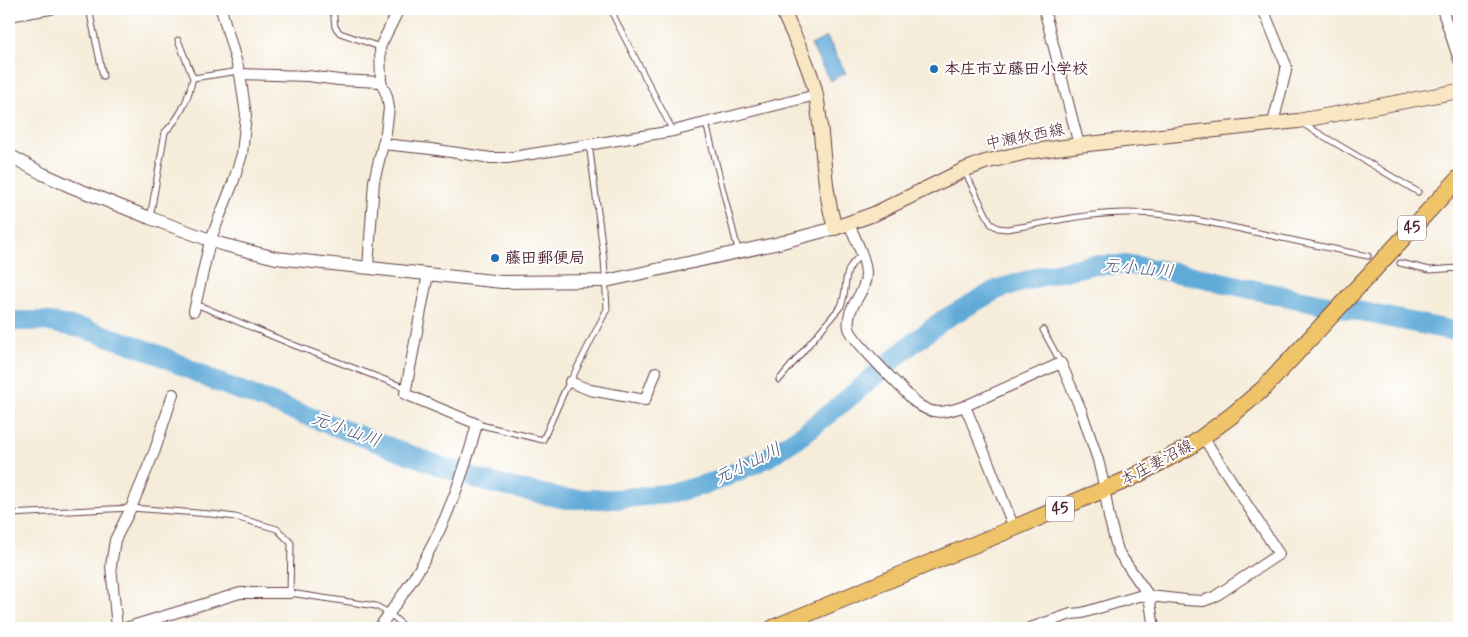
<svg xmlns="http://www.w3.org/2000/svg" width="1468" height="637" font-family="Mynerve,'Klee One',sans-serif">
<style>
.water{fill:#61aad8;stroke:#566482}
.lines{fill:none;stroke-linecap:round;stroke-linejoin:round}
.river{stroke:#61aad8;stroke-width:20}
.service-casing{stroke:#643e45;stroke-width:7}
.minor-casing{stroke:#643e45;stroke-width:12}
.tertiary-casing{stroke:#643e45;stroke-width:14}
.secondary-casing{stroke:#643e45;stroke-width:16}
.primary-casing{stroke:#643e45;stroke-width:18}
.service{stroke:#fff;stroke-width:5}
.minor{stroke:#fff;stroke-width:10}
.tertiary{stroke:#fff;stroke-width:12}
.secondary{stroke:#f9e7c3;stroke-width:14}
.primary{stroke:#efc469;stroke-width:16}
.poi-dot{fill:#1f6fb2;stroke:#fff;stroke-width:2}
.labels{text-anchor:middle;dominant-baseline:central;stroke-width:4;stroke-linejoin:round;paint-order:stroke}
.shield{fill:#fff;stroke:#80626b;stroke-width:1}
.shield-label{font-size:15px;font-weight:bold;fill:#4a1f2b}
.poi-label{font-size:16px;font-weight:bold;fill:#4a1f2b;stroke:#fff;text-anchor:start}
.street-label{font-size:16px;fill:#4a1f2b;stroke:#fff}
.water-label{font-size:18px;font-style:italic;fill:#535770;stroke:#fff}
</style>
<rect width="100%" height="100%" fill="#fff"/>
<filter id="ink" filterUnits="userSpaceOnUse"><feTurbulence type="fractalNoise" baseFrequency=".02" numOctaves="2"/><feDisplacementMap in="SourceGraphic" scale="10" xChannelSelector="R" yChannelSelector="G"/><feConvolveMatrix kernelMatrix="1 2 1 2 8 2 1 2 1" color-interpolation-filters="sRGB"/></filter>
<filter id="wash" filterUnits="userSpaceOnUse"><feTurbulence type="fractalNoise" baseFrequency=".0096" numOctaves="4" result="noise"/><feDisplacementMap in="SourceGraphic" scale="20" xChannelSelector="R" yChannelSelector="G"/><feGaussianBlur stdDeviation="1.12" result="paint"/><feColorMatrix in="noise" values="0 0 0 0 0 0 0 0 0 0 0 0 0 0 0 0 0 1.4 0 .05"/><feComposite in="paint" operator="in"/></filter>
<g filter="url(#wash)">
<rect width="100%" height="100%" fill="#f5ecd9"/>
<polygon class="water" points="827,37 846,73 830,81 811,45"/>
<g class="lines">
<polyline class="river" points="9,321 44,321 85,329 131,344 164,357 212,380 440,466 490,483 566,499 616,499 674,493 716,481 765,459 802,435 846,400 908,347 943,320 996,290 1038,277 1091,265 1131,265 1200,277 1255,290 1459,332"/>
</g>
</g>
<g filter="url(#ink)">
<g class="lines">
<defs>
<g id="service">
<polyline points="89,9 103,76"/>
<polyline points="333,9 335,27 340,33 380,47"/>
<polyline points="612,9 615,19 673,131"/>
<polyline points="178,40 193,78"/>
<polyline points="706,123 738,250"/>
<polyline points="1303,124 1418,192"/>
<path d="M964,170L991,224L998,228L1007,229C1049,223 1089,212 1131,213C1170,213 1207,222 1245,230C1286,239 1327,248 1368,256"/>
<path d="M150,218L165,132C181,117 188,99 193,78L239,71"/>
<polyline points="1400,263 1430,270 1459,268"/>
<polyline points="196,304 291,344 406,388"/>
<polyline points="1043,330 1061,363"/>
<path d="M779,380L841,306C850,284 839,273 861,255"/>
<polyline points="477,424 543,440 565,390 570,382 607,309 604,259 589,143"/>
<polyline points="9,514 131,508 211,514 235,517 277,529 291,543 290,593 376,606 389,613 406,628"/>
</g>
<g id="minor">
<polyline points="1044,9 1079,145"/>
<polyline points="1263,9 1286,65 1286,71 1273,123"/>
<polyline points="1442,9 1459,60"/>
<polyline points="9,16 51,9"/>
<polyline points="240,74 308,76 339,80 381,82"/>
<polyline points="383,144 431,149 491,158 507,158 673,131 816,95"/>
<path d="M849,224C855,238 866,259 866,274C866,295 845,306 849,328C852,341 903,389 915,402C932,416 945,413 965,406L1061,363L1081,410L1098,460L1103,481L1109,517L1116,544L1119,553L1149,596L1154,628"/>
<polyline points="368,268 374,181 386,132 389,108 387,96 381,82 380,47 399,9"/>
<polyline points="194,311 210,241 233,183 242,154 246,115 240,74 221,9"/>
<polyline points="570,382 590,390 645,400 656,372"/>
<polyline points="965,406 989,464 1014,528"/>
<polyline points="117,628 111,566 115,540 131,508 155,450 173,394"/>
<polyline points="125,628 240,593 290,593"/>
<path d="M379,628C395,605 413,582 426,557C449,515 465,470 477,424L405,394L428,274"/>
<polyline points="1030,628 1071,614 1082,613 1139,596 1149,596 1186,600 1203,601 1214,597 1279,554 1203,437"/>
</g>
<polyline id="tertiary" points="9,155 43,174 72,187 150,218 221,244 276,258 502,282 606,281 779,243 835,228"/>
<path id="secondary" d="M782,9C794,37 810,65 816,95C824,139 822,185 835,228L874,214L964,170L985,162L1027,152L1079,145L1298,121L1459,91"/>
<polyline id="primary" points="773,628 1014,528 1131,478 1189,447 1231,416 1264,388 1459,178"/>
</defs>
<use href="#service" class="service-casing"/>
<use href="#minor" class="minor-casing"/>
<use href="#tertiary" class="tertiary-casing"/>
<use href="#secondary" class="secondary-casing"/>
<use href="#primary" class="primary-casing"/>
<use href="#service" class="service"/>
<use href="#minor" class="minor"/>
<use href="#tertiary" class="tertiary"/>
<use href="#secondary" class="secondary"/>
<use href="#primary" class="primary"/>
</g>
</g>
<g class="poi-dot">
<circle cx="934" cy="69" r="5"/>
<circle cx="495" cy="258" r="5"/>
</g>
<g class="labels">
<g class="shield">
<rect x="1398" y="215.5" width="28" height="25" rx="4"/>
<rect x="1046" y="496.5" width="28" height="25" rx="4"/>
</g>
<g class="shield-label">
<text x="1412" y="228">45</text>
<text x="1060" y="509">45</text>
</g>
<g class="poi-label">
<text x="944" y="69">本庄市立藤田小学校</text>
<text x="505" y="258">藤田郵便局</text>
</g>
<g class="street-label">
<text transform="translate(1025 137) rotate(-11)">中瀬牧西線</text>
<text transform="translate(1157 463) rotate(-28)">本庄妻沼線</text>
</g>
<g class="water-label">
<text transform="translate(1138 269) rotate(6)">元小山川</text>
<text transform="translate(346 430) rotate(20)">元小山川</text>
<text transform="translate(748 464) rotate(-26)">元小山川</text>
</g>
</g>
<rect width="1468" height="637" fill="none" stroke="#fff" stroke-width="30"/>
</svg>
